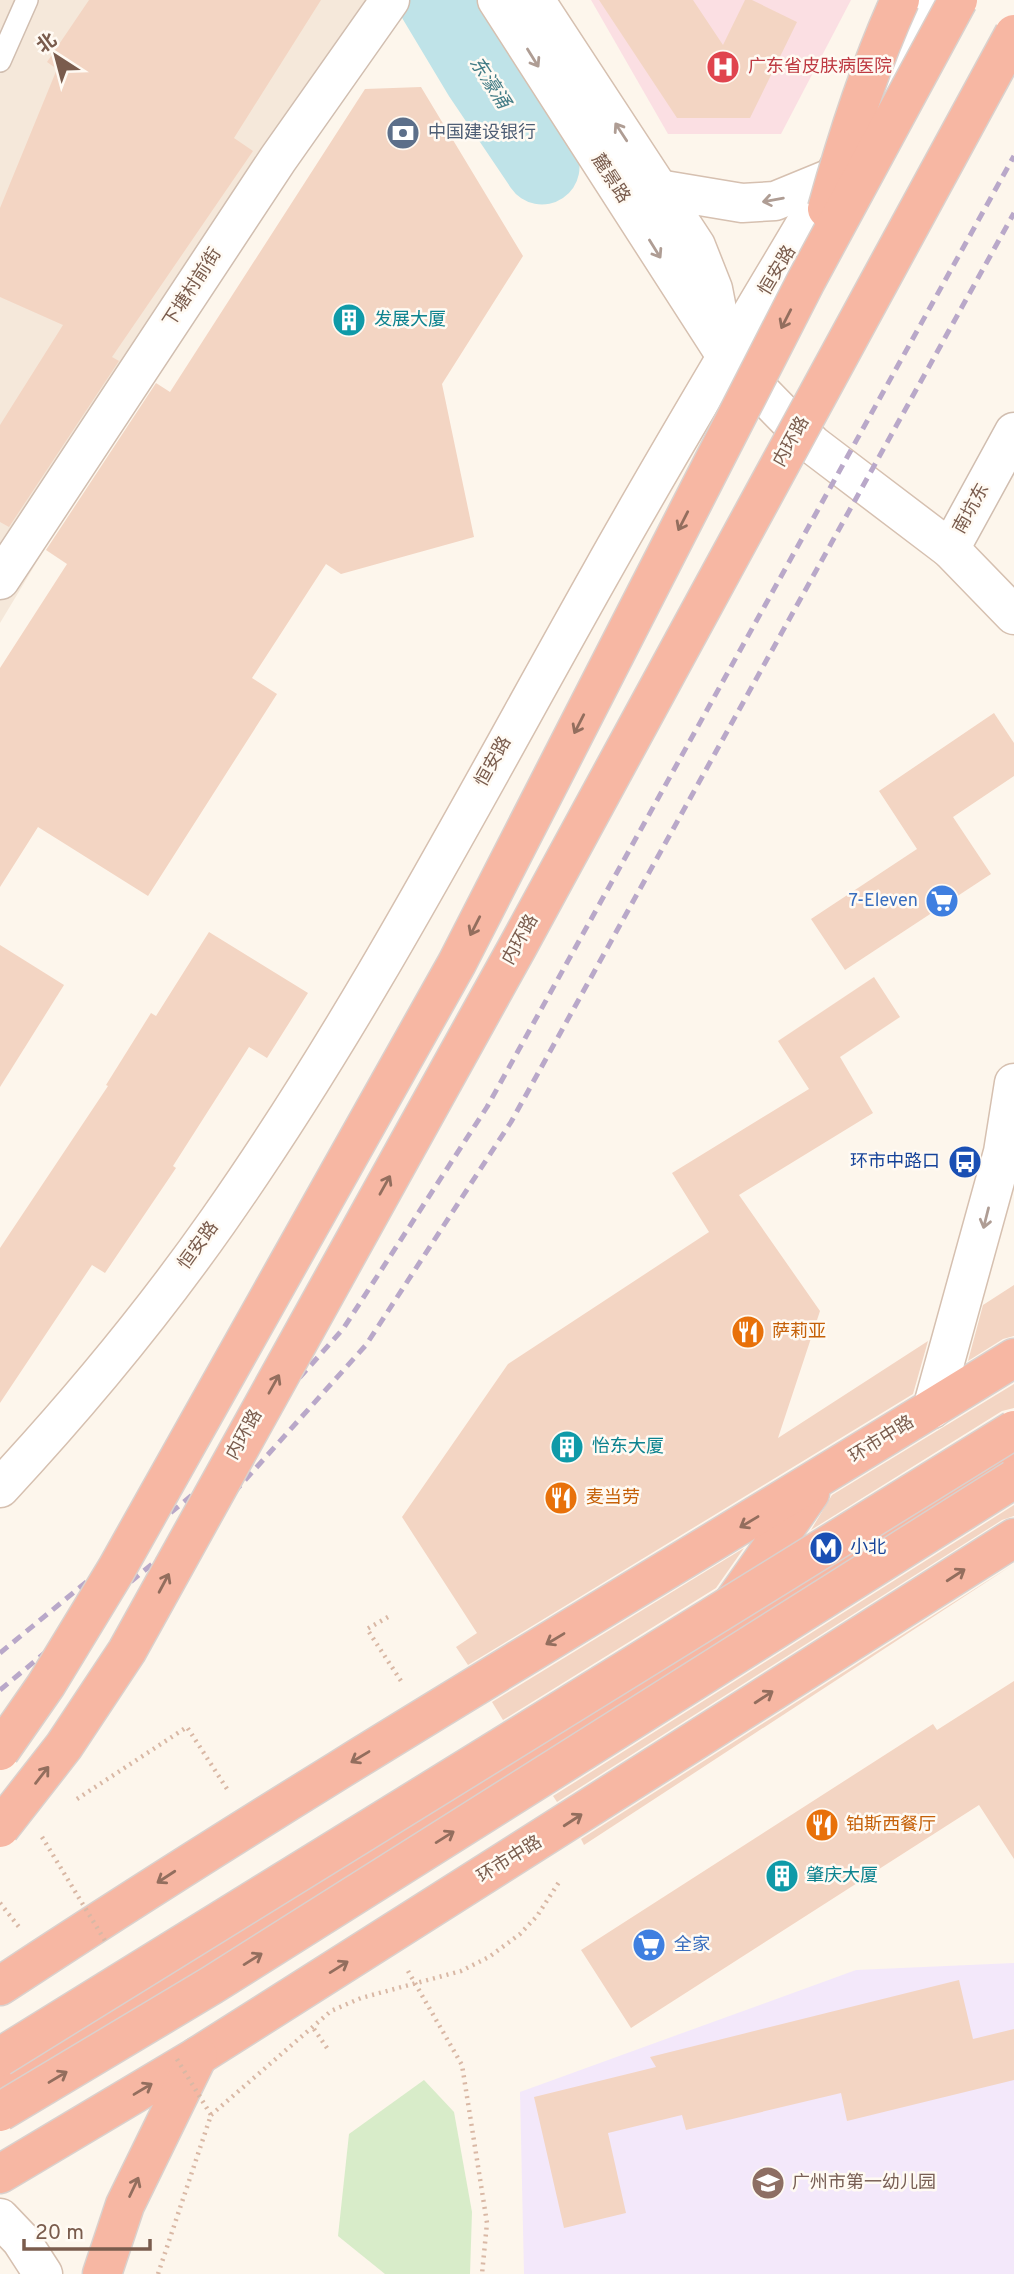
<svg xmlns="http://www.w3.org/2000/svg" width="1014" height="2274" font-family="Overpass,'Noto Sans SC',sans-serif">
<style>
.residential{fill:#f5e8da}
.education{fill:#f3e8fa}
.medical{fill:#fbdfe3}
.green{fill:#d8ecc9}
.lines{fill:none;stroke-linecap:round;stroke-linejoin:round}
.river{stroke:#bfe3e8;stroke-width:75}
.building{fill:#f3d5c3}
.lane-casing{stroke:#d1beb0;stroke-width:24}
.street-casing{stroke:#d1beb0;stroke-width:41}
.secondary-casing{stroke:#d6c0b0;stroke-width:41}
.highway-casing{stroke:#dad1cd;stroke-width:41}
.path{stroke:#d9b8a5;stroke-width:4.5;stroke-dasharray:2 5;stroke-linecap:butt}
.lane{stroke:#fff;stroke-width:21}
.street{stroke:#fff;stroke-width:38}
.secondary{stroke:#fff;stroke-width:38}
.highway{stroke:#f7b7a3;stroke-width:38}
.rail{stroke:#b9a8c9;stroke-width:5;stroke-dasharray:10 7;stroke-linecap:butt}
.highway-bridge-casing{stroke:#dad1cd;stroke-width:41;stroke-linecap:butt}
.path-bridge{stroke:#d9b8a5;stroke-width:4.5;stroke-dasharray:2 5;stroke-linecap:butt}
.highway-bridge{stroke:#f7b7a3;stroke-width:38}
.oneway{stroke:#af9d94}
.oneway2{stroke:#936e5e}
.labels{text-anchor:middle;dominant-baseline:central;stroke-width:5;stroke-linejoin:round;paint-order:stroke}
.health-label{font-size:18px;fill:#be3a42;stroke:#fffaf3;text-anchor:start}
.service-label{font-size:18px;fill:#4e5e75;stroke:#fffaf3;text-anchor:start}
.street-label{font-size:18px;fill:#7a5c4d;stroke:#fffaf3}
.culture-label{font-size:18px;fill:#0d838f;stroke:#fffaf3;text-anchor:start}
.shop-label{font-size:18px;fill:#366cbe;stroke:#fffaf3;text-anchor:end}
.transit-label{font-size:18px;fill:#164399;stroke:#fffaf3;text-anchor:end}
.food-label{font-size:18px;fill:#c56008;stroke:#fffaf3;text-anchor:start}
.education-label{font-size:18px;fill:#785e54;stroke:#fffaf3;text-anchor:start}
.water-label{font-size:19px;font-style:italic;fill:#437c86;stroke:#fffaf3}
</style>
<rect width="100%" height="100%" fill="#fdf6ec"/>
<polygon class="residential" points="0,0 375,0 0,623"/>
<polygon class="education" points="1014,1963 1014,2274 524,2274 520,2092 856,1970"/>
<polygon class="medical" points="591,0 851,0 781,134 668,134"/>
<polygon class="green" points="424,2080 454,2112 472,2212 470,2274 385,2274 338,2236 349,2134"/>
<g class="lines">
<polyline class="river" points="435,0 480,75 542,167"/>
</g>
<g class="building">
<polygon points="89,0 321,0 234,138 253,151 112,357 119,361 9,527 0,522 0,425 63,325 0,297 0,208 57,69 47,62"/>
<polygon points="599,0 693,0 723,45 745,0 752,0 797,22 750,118 677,118"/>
<polygon points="421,87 523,256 442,384 474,537 341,574 326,564 252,678 277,694 148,896 38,827 0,887 0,668 67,564 46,550 156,383 170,392 365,89"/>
<polygon points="994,713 1014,743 1014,776 953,817 991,874 845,970 811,919 917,849 879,791"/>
<polygon points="209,932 308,993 267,1058 249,1047 173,1166 176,1168 105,1273 92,1265 0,1403 0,1248 108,1086 106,1085 151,1013 156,1016"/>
<polygon points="0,945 64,985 0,1087"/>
<polygon points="874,977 900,1017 840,1057 873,1113 739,1195 820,1311 778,1438 928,1341 913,1394 468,1665 456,1647 477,1633 402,1517 508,1364 709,1232 672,1173 809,1089 778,1041"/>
<polygon points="1014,1285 1014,1336 1003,1339 968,1361 983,1305"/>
<polygon points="1014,1384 1014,1408 1002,1411 811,1530 832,1495"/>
<polygon points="1014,1505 1014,1516 1002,1520 557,1802 553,1796"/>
<polygon points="744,1548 716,1588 503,1720 492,1702"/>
<polygon points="1014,1564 584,1845 581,1839"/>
<polygon points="1014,1681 1014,1859 979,1805 631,2028 581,1950 933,1724 937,1730"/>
<polygon points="959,1980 973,2039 1014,2029 1014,2080 847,2121 841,2093 686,2130 682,2115 608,2133 626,2213 564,2228 534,2097 656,2067 650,2057"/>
</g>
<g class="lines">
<defs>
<polyline id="lane" points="0,61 27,0"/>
<g id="street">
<polyline points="950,549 1014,432"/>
<polyline points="0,580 278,159 390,0"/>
</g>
<g id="secondary">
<polyline points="497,0 726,356 813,445 950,549 1014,615"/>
<polyline points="535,0 696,246 713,289 723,340"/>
<polyline points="658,189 742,203 775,201 836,176"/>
<polyline points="932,1409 1003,1152 1014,1083"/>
<path d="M0,1488C78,1404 152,1315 218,1221C362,1016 478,791 601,573C709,380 827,193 936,0"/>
<polyline points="0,2218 21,2240 43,2274"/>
</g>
<g id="highway">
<polyline points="730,1607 810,1493"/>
<path d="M0,1986C332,1767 676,1567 1014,1358"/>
<polyline points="0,2082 697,1653 1014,1454"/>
<polyline points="0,2174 198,2056 1014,1538"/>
<polyline points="102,2274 125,2205 198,2056"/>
</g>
</defs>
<use href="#lane" class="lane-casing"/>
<use href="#street" class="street-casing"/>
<use href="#secondary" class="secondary-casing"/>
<use href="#highway" class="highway-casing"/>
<g class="path">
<polyline points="388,1617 367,1629 403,1684"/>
<polyline points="77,1799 187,1727 229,1792"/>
<polyline points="0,1903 19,1927"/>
<polyline points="408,1971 462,2065 487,2223 482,2274"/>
<polyline points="314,2029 327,2048"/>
</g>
<use href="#lane" class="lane"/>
<use href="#street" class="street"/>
<use href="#secondary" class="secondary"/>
<use href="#highway" class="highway"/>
<g class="rail">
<polyline points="0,1653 202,1487 343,1329 487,1107 1014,156"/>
<polyline points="0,1690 221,1507 366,1345 511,1122 1014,213"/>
</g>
<defs>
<g id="highway-bridge">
<path d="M827,209C847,137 869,68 900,0"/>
<polyline points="0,1751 46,1685 116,1570 457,963 806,281 958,0"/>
<polyline points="0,1828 64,1746 127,1651 518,946 1014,34"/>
<polyline points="0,2057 1014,1430"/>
<polyline points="0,2112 212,1985 1014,1479"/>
</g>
</defs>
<use href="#highway-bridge" class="highway-bridge-casing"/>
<g class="path-bridge">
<polyline points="42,1837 107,1944"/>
<polyline points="211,2115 331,2011 361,1998 461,1971 489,1957 520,1934 537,1916 561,1879"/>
<polyline points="158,2274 211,2115 175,2056"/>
</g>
<use href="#highway-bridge" class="highway-bridge"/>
</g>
<defs><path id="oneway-shaft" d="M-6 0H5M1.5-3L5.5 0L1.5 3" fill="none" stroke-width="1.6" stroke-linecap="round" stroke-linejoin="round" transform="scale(1.75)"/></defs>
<g class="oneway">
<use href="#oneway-shaft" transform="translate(533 58) rotate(58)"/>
<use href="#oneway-shaft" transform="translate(621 132) rotate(-123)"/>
<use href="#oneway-shaft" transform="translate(773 200) rotate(170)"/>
<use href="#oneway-shaft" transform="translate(655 249) rotate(58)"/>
<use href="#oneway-shaft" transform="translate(986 1218) rotate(104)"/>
</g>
<g class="oneway2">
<use href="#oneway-shaft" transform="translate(786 319) rotate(117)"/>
<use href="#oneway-shaft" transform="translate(683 521) rotate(117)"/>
<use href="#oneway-shaft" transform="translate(579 724) rotate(117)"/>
<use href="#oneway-shaft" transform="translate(475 926) rotate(117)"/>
<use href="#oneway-shaft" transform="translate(385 1185) rotate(-61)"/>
<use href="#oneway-shaft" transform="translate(274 1384) rotate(-61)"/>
<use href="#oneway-shaft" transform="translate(749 1522) rotate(149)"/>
<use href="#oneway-shaft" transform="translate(956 1575) rotate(-33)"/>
<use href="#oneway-shaft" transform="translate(164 1583) rotate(-62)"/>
<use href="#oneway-shaft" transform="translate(555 1639) rotate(149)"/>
<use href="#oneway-shaft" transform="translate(764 1697) rotate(-33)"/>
<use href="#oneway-shaft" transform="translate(360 1757) rotate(149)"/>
<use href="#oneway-shaft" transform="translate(42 1775) rotate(-52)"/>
<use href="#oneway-shaft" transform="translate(573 1820) rotate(-33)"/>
<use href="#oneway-shaft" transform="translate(445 1837) rotate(-32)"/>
<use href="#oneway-shaft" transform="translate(166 1877) rotate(147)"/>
<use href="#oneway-shaft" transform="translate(253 1959) rotate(-32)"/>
<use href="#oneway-shaft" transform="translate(339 1967) rotate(-32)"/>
<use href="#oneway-shaft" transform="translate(58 2077) rotate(-31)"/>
<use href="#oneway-shaft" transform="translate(143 2089) rotate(-31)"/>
<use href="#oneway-shaft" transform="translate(134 2187) rotate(-65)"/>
</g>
<defs>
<symbol id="hospital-disc" viewBox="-11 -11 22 22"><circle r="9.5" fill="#e0444e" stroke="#fffaf3"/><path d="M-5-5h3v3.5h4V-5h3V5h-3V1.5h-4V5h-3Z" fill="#fff"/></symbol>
<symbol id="bank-disc" viewBox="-11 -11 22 22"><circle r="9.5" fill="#5c6f8a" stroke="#fffaf3"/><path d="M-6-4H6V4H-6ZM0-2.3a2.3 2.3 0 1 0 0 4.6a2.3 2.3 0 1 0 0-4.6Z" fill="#fff"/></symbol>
<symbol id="building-disc" viewBox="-11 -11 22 22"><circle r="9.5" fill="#0f9aa8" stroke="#fffaf3"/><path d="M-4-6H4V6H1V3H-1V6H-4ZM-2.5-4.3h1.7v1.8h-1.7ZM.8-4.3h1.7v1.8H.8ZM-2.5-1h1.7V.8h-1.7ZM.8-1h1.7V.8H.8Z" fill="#fff"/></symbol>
<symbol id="supermarket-disc" viewBox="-11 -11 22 22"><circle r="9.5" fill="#3f7fe0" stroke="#fffaf3"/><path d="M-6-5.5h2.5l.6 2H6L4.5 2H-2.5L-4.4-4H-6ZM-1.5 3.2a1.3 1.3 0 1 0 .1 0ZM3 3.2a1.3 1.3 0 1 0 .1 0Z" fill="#fff"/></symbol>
<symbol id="bus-disc" viewBox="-11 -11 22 22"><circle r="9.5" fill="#1a4fb4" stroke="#fffaf3"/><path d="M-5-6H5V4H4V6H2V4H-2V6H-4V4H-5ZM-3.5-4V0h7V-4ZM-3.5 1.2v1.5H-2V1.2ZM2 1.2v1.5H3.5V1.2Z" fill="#fff"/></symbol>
<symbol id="restaurant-disc" viewBox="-11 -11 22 22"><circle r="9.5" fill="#e8710a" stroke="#fffaf3"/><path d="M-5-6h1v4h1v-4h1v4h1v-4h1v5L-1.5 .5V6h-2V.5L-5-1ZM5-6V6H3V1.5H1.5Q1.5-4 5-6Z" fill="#fff"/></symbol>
<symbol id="metro-disc" viewBox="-11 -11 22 22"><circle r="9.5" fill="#1a4fb4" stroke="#fffaf3"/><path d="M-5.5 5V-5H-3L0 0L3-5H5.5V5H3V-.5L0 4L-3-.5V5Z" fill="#fff"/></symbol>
<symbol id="school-disc" viewBox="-11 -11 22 22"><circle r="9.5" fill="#8d6e63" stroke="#fffaf3"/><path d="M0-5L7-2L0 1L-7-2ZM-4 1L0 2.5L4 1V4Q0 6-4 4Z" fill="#fff"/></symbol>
</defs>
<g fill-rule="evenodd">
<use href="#hospital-disc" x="704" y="48" width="38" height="38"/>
<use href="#bank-disc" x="384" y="114" width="38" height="38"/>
<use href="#building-disc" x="330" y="301" width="38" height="38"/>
<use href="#supermarket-disc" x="923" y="882" width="38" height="38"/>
<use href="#bus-disc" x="946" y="1143" width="38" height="38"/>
<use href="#restaurant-disc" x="729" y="1313" width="38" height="38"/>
<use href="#building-disc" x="548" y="1428" width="38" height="38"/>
<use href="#restaurant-disc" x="542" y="1479" width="38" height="38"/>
<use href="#metro-disc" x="807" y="1529" width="38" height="38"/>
<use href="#restaurant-disc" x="803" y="1806" width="38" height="38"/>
<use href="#building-disc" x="763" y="1857" width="38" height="38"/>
<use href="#supermarket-disc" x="630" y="1926" width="38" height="38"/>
<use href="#school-disc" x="749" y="2164" width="38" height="38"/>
</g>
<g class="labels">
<g class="health-label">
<text x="748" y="67">广东省皮肤病医院</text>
</g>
<g class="service-label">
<text x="428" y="133">中国建设银行</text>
</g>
<g class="street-label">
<text transform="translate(610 179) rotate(57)">麓景路</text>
<text transform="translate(778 271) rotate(-59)">恒安路</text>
<text transform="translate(193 288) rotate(-57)">下塘村前街</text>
<text transform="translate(792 442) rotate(-61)">内环路</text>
<text transform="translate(972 509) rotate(-61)">南坑东</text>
<text transform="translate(494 762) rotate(-61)">恒安路</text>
<text transform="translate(521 940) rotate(-61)">内环路</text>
<text transform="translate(199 1246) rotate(-54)">恒安路</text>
<text transform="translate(245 1435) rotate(-61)">内环路</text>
<text transform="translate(882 1440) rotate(-32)">环市中路</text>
<text transform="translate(510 1860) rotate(-32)">环市中路</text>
</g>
<g class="culture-label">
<text x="374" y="320">发展大厦</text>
<text x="592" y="1447">怡东大厦</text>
<text x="806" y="1876">肇庆大厦</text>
</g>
<g class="shop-label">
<text x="918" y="901">7-Eleven</text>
<text x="674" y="1945" text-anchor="start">全家</text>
</g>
<g class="transit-label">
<text x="940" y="1162">环市中路口</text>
<text x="850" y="1548" text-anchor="start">小北</text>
</g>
<g class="food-label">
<text x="772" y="1332">萨莉亚</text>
<text x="586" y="1498">麦当劳</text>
<text x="846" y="1825">铂斯西餐厅</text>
</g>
<g class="education-label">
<text x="792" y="2183">广州市第一幼儿园</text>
</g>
<g class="water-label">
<text transform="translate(489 83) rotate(57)">东濠涌</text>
</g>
</g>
<g transform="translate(56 56) rotate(324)" stroke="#fffaf3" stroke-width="5" paint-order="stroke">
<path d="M0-5L12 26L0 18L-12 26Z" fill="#7a5c4d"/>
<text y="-10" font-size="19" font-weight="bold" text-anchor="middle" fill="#7a5c4d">北</text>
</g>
<path d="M24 2239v10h126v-10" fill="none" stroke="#7a5c4d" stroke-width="3.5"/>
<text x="35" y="2239" font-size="21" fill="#7a5c4d" stroke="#fffaf3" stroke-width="5" paint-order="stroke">20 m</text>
</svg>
